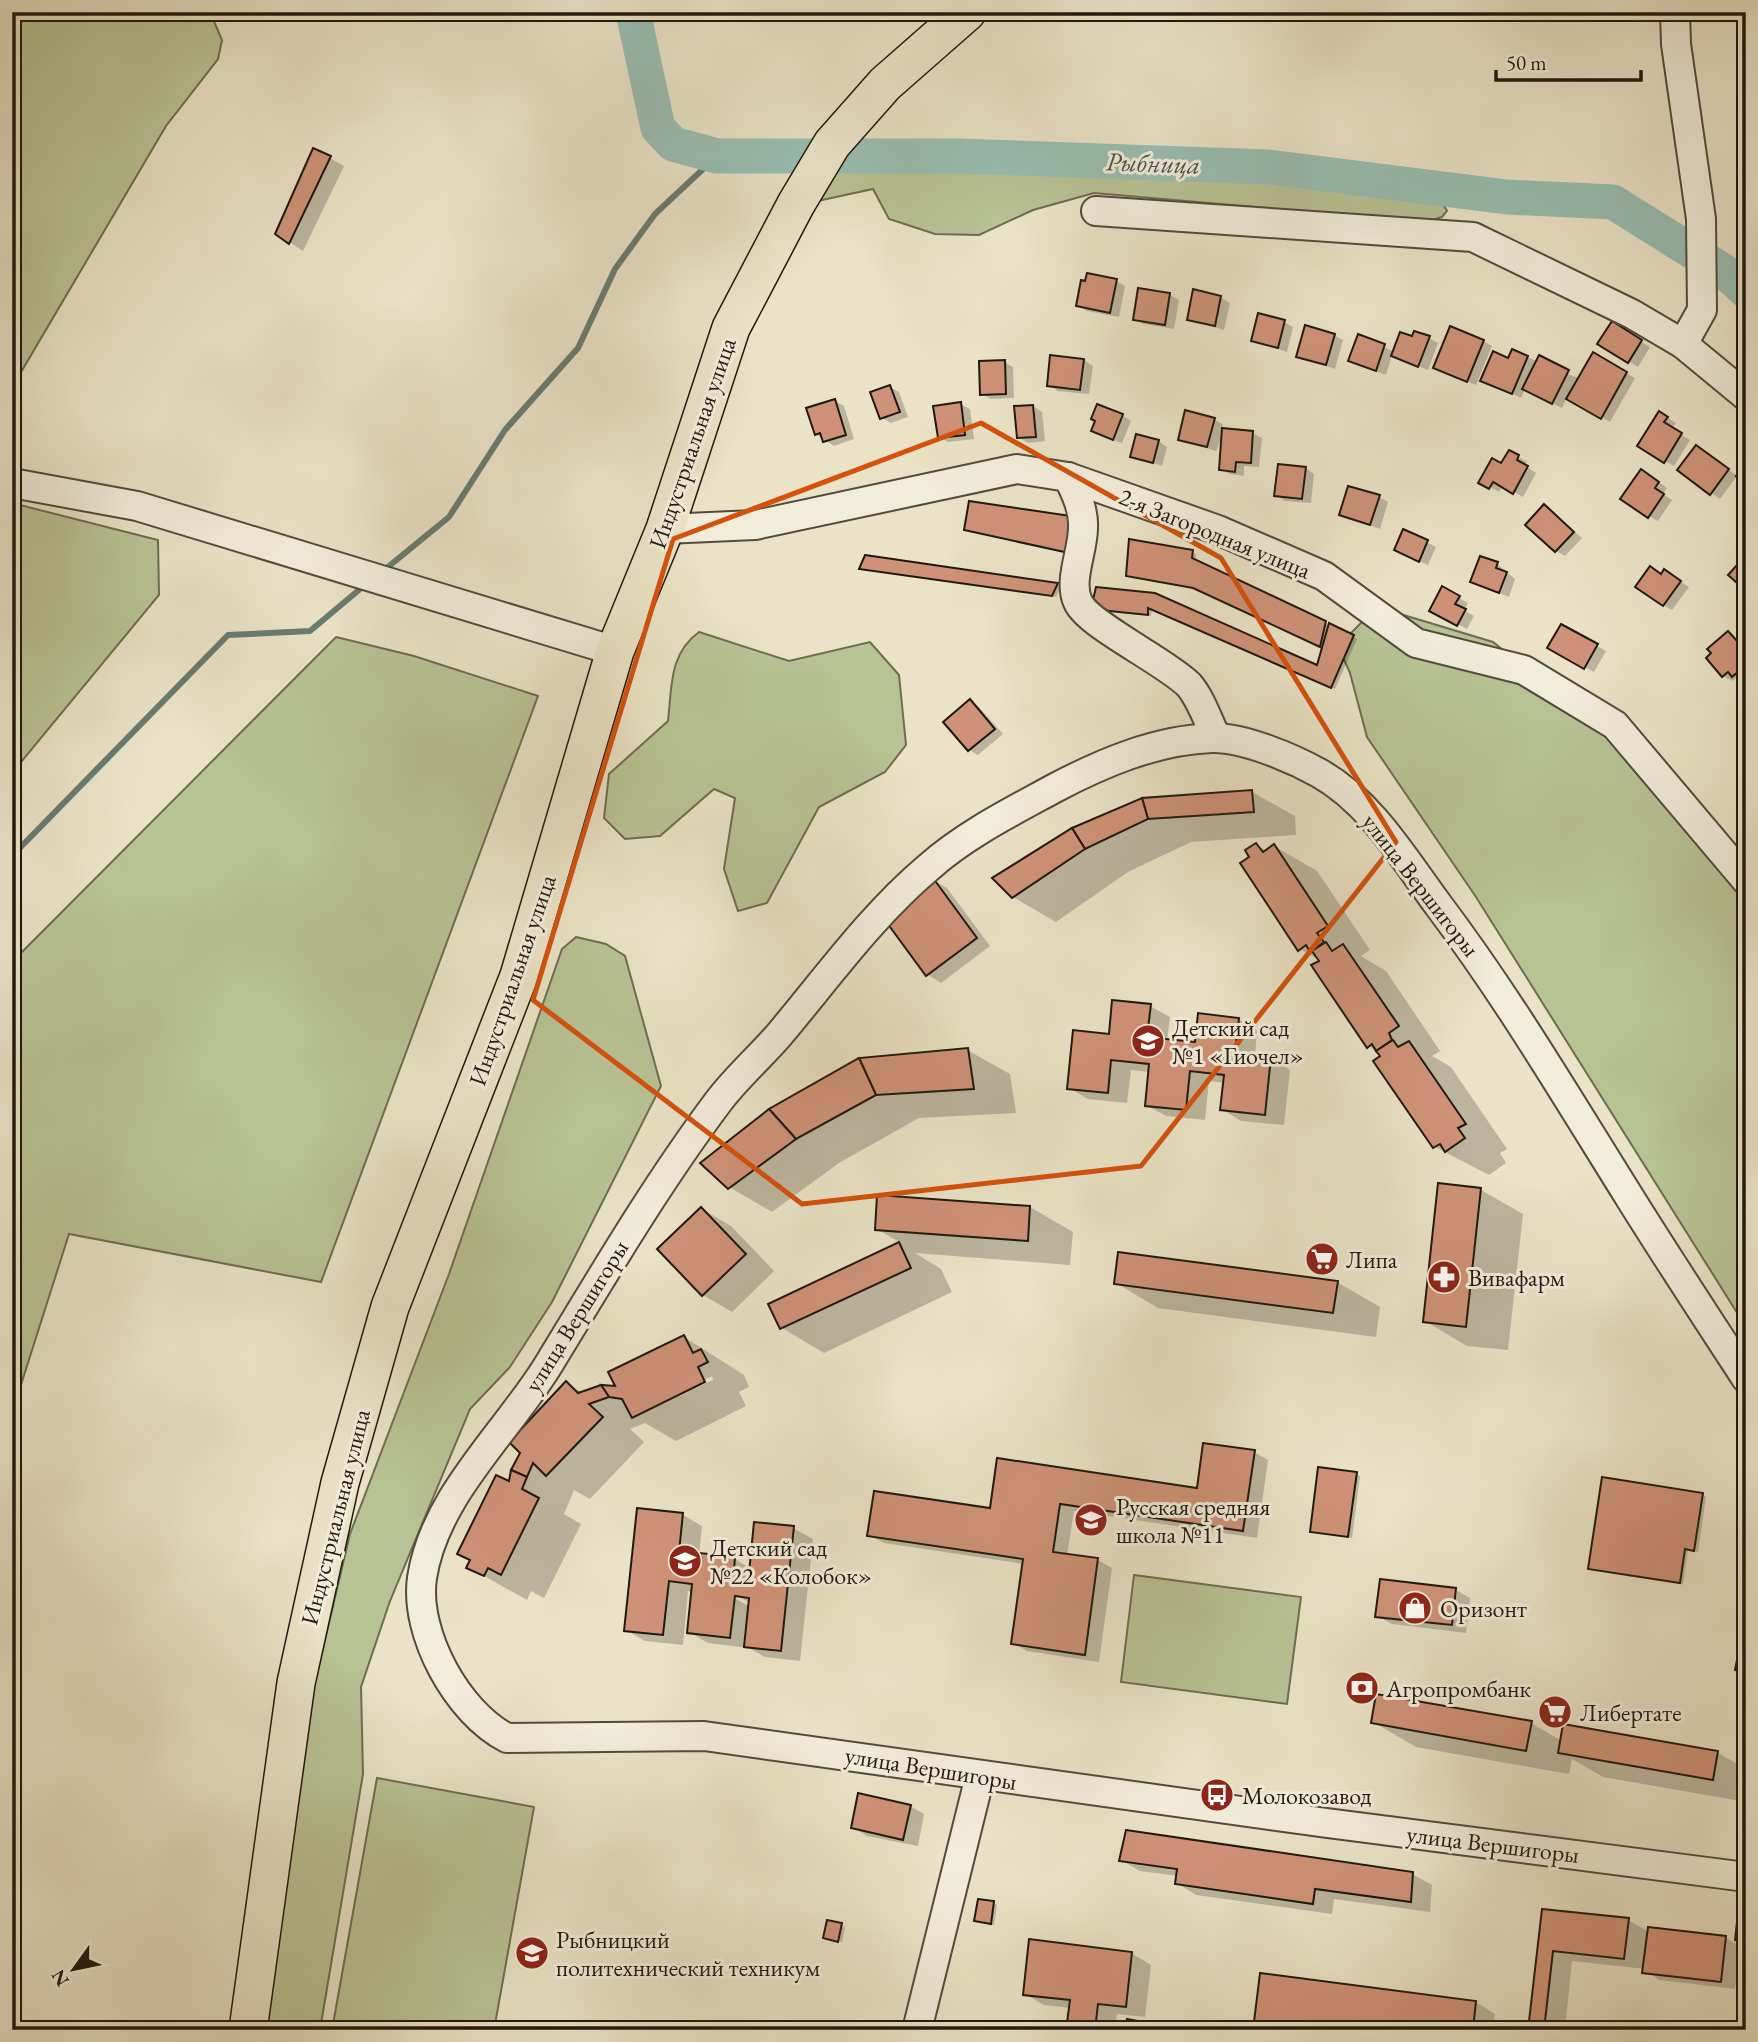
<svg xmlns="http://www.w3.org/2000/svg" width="1758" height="2042" font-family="'EB Garamond',serif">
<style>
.green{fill:#b8c394;stroke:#6c6e52;stroke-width:2}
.shadow{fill:#0003;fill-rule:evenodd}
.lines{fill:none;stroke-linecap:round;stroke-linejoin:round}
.stream{stroke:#687c71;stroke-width:6}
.river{stroke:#98beb3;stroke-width:35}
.building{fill:#cf9278;stroke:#20180f;stroke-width:2}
.minor-casing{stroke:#524b3d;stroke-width:32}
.major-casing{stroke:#20180f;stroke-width:40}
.minor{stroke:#f1eddb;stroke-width:28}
.major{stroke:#eae3c7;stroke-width:37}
.marked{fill:none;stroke:#d4520c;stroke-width:5;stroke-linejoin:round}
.labels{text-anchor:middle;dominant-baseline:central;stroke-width:6;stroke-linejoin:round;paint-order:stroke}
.street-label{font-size:24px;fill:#20180f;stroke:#f1eddb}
.poi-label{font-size:24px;fill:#20180f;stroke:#f1eddb;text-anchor:start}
.water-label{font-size:26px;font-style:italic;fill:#4a5248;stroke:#f1eddb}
</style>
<rect width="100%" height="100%" fill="#eae3c7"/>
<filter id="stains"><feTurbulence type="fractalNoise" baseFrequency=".00286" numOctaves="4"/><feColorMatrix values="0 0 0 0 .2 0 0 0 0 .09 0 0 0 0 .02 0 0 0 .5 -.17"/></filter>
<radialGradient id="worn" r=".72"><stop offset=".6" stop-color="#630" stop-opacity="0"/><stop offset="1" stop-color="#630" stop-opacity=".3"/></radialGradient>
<g class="green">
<polygon points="12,12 210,12 222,40 218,59 166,126 17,379 12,397"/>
<polygon points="856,162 1281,176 1443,204 1447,211 1442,217 1426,222 1094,193 1033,210 979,235 935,234 889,219 873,189 813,202 839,164"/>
<polygon points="12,503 158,540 159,595 12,773"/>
<polygon points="1377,607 1493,642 1610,737 1746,897 1746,1327 1476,897 1367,737 1350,673 1338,646"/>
<path d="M699,632L789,661L870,642L899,675L906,745L885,772L819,807L767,903L738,911L724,869L735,798L714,789L660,836L625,839L604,818L609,774L668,721C672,686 669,654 699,632Z"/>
<polygon points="336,637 414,656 538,696 321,1282 69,1234 12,1413 12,962"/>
<polygon points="576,937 606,944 625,956 661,1086 552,1302 510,1367 470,1409 390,1601 361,1687 363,1774 320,2030 257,2030 302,1737 350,1534 449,1274 562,949"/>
<polygon points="1134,1575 1301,1597 1287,1704 1121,1682"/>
<polygon points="377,1778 534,1807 494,2030 332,2030"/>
</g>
<g class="shadow">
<polygon points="330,158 344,166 303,251 277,234"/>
<polygon points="1116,281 1125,286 1119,317 1087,311 1078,305"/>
<polygon points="1170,295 1179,300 1174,329 1144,324 1135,319"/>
<polygon points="1220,297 1230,303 1224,330 1189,319"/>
<polygon points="1284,322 1293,327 1287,352 1253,340"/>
<polygon points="1612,324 1650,347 1638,367 1600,343"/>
<polygon points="1334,335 1343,340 1335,369 1298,356"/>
<polygon points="1359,336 1395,352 1413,339 1429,338 1438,343 1428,370 1392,355 1386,375 1350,361"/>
<polygon points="1483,341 1492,346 1476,385 1444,372"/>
<polygon points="1593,355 1635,378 1610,422 1567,397 1562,408 1525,389 1521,398 1492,385 1509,360 1527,357 1580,379"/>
<polygon points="1084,360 1093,366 1089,394 1058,391 1049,385"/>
<polygon points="1004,362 1013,367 1014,398 991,399 982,394"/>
<polygon points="890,387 899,392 908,417 891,423 882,418"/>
<polygon points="835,401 844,406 854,439 834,446 816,434"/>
<polygon points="960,404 970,409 974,439 948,442 939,437"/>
<polygon points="1033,406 1042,412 1045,441 1028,443 1018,437"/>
<polygon points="1659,413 1676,423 1672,429 1690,440 1674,466 1639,445"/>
<polygon points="1122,415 1131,421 1122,443 1102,436"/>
<polygon points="1214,419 1223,425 1222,430 1252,433 1262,438 1259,467 1244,466 1244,476 1230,474 1221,469 1224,431 1216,451 1180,439"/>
<polygon points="1158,441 1167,447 1162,466 1132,456"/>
<polygon points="1510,452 1527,462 1525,466 1536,473 1523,497 1503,486 1499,492 1481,482 1502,466"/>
<polygon points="1705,452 1737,476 1720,499 1679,470"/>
<polygon points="1305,468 1314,474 1311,503 1285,501 1276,495"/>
<polygon points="1650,476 1667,488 1663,494 1672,500 1658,521 1649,516"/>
<polygon points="1379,497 1388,502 1380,529 1341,514"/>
<polygon points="1544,507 1582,538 1565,556 1556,551"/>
<polygon points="1404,531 1436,547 1428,565 1405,555"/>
<polygon points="1192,552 1196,554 1195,562 1357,639 1335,689 1152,609 1151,616 1097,611 1098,589 1318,667 1323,648 1198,589 1128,575"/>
<polygon points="1497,564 1515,579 1509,597 1481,586"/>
<polygon points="861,568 1057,584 1061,586 1056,597"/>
<polygon points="1662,575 1674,577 1689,587 1672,610 1663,605"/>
<polygon points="1443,589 1468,603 1464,610 1474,616 1467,629 1431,610"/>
<polygon points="1562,626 1606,651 1594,672 1550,648"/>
<polygon points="1729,633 1746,647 1746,678 1742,681 1737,677 1733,681 1723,676"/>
<polygon points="970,701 979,707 1003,734 978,755 969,750 945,722"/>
<polygon points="1252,792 1295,816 1296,835 1191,842 1128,872 1056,922 1013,897 1073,829"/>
<polygon points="1256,845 1267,851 1274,846 1317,871 1370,950 1361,956 1386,971 1440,1051 1432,1056 1451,1067 1507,1149 1500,1153 1506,1163 1489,1175 1435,1147 1379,1053 1369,1046 1321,961 1300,949 1252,857"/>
<polygon points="933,880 947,888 990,946 941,983 927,974"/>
<polygon points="1150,1006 1170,1017 1167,1041 1197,1044 1238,1019 1257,1030 1255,1057 1271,1058 1290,1070 1284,1125 1241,1121 1222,1109 1225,1083 1209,1081 1205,1120 1166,1116 1146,1105 1150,1072 1131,1070 1127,1103 1088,1099 1069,1088 1110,1035"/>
<polygon points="967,1050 1010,1074 1016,1113 919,1118 839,1163 772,1212 729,1187 703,1164"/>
<polygon points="1481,1190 1523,1214 1508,1350 1467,1346 1425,1321"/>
<polygon points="1030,1207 1073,1232 1070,1265 915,1253 941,1269 952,1292 824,1353 782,1328 771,1305 901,1243 877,1229"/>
<polygon points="702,1209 731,1226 774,1271 732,1312 703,1295"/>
<polygon points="1337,1282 1380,1307 1376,1337 1158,1308 1116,1283"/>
<path d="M684,1337L744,1375L749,1387L739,1392L746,1406L676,1441L645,1423L630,1429L644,1442L590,1499L574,1490L564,1514L581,1524L544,1598L531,1591L527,1600L468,1567L510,1483L567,1384L583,1393L618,1388ZM712,1376L713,1380L654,1408V1405Z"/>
<polygon points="1254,1452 1268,1460 1257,1538 1074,1511 1067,1556 1098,1560 1112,1568 1099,1662 1027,1651 1013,1643 1024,1564 884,1543 869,1535 991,1510 1198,1490"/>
<polygon points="1356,1474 1360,1476 1352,1538 1311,1531"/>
<polygon points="1703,1495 1706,1497 1698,1552 1688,1550 1683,1584 1590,1568"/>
<path d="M683,1515L702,1526L699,1555L735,1559L751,1569L793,1528L813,1539L800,1661L765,1657L749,1648L708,1643L689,1632L693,1592L688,1591L683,1645L645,1641L626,1630ZM728,1590L750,1603V1607L726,1593Z"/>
<polygon points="1456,1590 1470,1598 1466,1633 1392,1624 1377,1616"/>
<polygon points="1373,1722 1531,1723 1562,1741 1718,1753 1746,1769 1746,1802 1603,1777 1572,1759 1569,1774 1416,1747"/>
<polygon points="910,1806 924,1814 918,1846 867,1836 853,1827"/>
<polygon points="1121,1860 1412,1874 1432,1885 1430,1912 1334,1899 1332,1914 1196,1895 1177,1883 1178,1876 1140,1871"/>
<polygon points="993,1903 997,1905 994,1925 976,1920"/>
<polygon points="1544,1911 1628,1920 1649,1932 1726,1938 1740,1946 1735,1989 1659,1980 1645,1969 1572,1961 1565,2030 1530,2030"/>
<polygon points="841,1925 845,1927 842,1942 828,1939"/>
<polygon points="1131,1953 1151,1965 1145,2017 1117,2014 1115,2030 1068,2030 1071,2008 1044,2005 1025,1994"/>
<polygon points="1476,2002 1495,2014 1493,2030 1255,2030"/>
</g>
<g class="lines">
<g class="stream">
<polyline points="383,571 449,517 505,430 578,348 615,269 655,214 717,156"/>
<polyline points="12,856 228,635 310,631 366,584"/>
</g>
<polyline class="river" points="633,12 658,128 673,144 717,156 960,156 1269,167 1507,197 1613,202 1725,272 1746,291"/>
</g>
<g class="building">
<polygon points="313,148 331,156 289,244 275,234"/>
<polygon points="1087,273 1117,279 1110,313 1076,306 1081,280 1085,281"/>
<polygon points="1138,288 1170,293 1165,325 1133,320"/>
<polygon points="1193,289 1221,296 1215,326 1187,320"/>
<polygon points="1258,313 1285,320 1278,348 1251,341"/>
<polygon points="1612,321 1642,340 1628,363 1597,344"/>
<polygon points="1305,325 1335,334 1326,365 1296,357"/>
<polygon points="1450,326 1484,340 1467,382 1433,368"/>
<polygon points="1414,331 1430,336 1418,367 1391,356 1400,332 1412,336"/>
<polygon points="1358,334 1385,344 1376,371 1348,361"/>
<polygon points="1512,349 1528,356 1512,394 1480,381 1493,351 1508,358"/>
<polygon points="1593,352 1627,372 1601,419 1566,399"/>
<polygon points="1050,355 1084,359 1080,390 1047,386"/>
<polygon points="1539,355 1569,370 1552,404 1522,389"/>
<polygon points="1005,360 1006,394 980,395 979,361"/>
<polygon points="890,385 900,412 880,419 870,392"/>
<polygon points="835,399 846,435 823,442 820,433 815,435 806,408"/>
<polygon points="961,402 965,435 938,438 933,406"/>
<polygon points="1097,404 1123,414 1113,440 1091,431 1095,421 1091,419"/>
<polygon points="1033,405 1036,437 1017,438 1014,406"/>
<polygon points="1185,410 1215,418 1207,447 1178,440"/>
<polygon points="1659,411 1668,417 1664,422 1682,433 1664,463 1637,446"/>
<polygon points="1222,428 1253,431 1251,463 1236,462 1235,472 1219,470"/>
<polygon points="1136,434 1159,440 1153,463 1130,457"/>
<polygon points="1696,445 1729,469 1710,495 1677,470"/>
<polygon points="1509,450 1519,455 1517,460 1528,466 1513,494 1493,482 1489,489 1478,483 1492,458 1501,463"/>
<polygon points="1746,463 1746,484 1736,476"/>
<polygon points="1278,464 1306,467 1302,499 1274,496"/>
<polygon points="1641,469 1659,482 1655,488 1664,494 1648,518 1620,499"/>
<polygon points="1348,486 1380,495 1370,525 1339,515"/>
<polygon points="969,501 1071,516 1069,553 964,530"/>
<polygon points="1544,504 1574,532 1555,552 1525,525"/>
<polygon points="1403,529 1428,540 1419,562 1394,550"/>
<polygon points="1129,539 1193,550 1192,558 1326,621 1320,647 1193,588 1126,576"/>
<polygon points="865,555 1058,583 1052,596 859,569"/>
<polygon points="1746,555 1746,591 1728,575"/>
<polygon points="1480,556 1498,562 1496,568 1507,572 1499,593 1470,582"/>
<polygon points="1650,566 1661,574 1664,569 1681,581 1663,606 1635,587"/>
<polygon points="1442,586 1460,596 1455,604 1466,609 1457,626 1429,611"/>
<polygon points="1096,587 1155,593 1317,665 1329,623 1354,635 1331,688 1148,608 1148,615 1091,609"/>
<polygon points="1561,624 1598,644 1584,669 1547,648"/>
<polygon points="1728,631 1746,651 1746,665 1732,677 1728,672 1722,677 1706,658 1711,653 1707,649"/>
<polygon points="970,699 995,729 968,751 943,722"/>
<polygon points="1252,790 1254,812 1148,819 1142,798"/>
<polygon points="1142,798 1148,819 1085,849 1072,828"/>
<polygon points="1072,828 1085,849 1012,898 992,878"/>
<polygon points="1256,843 1263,852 1274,844 1328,926 1317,933 1324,942 1310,952 1306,945 1298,951 1240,863 1249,857 1245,850"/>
<polygon points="933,878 977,938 926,976 882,916"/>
<polygon points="1326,942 1332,951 1343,944 1399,1026 1389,1033 1392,1040 1376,1051 1372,1044 1367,1048 1311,965 1319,961 1312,951"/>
<polygon points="1112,1000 1151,1004 1147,1037 1195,1042 1198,1013 1239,1018 1235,1053 1271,1057 1265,1115 1220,1110 1224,1075 1190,1071 1186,1110 1145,1106 1149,1064 1111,1060 1108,1093 1067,1089 1073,1030 1109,1034"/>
<polygon points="1393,1040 1398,1047 1409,1041 1466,1124 1458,1128 1465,1138 1445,1152 1440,1144 1433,1148 1373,1061 1380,1056 1376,1051"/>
<polygon points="968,1048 974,1089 876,1095 859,1058"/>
<polygon points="859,1058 876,1095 796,1139 769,1109"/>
<polygon points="769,1109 796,1139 728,1189 700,1163"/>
<polygon points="1438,1183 1481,1188 1466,1327 1423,1322"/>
<polygon points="877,1195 1030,1206 1028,1241 875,1230"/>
<polygon points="701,1207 746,1254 702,1296 657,1249"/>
<polygon points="899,1242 911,1268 780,1329 768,1304"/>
<polygon points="1118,1252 1338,1281 1333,1313 1114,1284"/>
<polygon points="684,1335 693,1353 701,1349 708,1362 698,1367 705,1382 632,1418 622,1399 609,1397 601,1385 615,1386 608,1372"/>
<polygon points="566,1381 578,1393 601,1385 609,1397 589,1404 603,1417 546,1476 533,1463 527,1477 511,1470 520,1453 509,1442"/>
<polygon points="1203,1443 1255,1450 1243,1531 1060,1504 1053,1552 1098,1558 1085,1655 1011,1644 1023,1559 867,1536 874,1491 990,1508 997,1458 1197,1488"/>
<polygon points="1318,1467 1357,1472 1348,1537 1310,1532"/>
<polygon points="511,1470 527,1477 522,1489 539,1498 501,1575 488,1568 484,1576 466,1568 470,1560 457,1554 496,1475 509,1481"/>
<polygon points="1602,1477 1703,1493 1694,1551 1685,1549 1680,1583 1588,1569"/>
<polygon points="637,1508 683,1513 677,1572 689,1573 691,1552 735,1557 734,1571 749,1573 754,1522 794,1526 781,1651 744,1647 749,1598 735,1596 730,1638 687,1633 692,1584 669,1581 663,1635 624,1631"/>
<polygon points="1380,1579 1456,1588 1452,1625 1375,1617"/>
<polygon points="1746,1616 1746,1672 1735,1670"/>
<polygon points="1376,1694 1532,1721 1526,1751 1371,1723"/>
<polygon points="1563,1724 1718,1751 1713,1780 1558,1753"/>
<polygon points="858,1793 911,1805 903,1840 851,1828"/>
<polygon points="1126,1830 1413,1872 1411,1902 1315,1889 1313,1904 1175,1884 1177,1869 1119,1861"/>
<polygon points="978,1899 994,1901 991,1924 974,1921"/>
<polygon points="1542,1909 1629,1918 1624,1959 1553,1951 1544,2030 1528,2030"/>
<polygon points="827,1920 842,1923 838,1942 823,1938"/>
<polygon points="1737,1922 1746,1923 1746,1942 1735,1940"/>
<polygon points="1648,1927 1726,1936 1721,1982 1642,1973"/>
<polygon points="1029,1939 1132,1952 1126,2007 1098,2004 1095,2030 1066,2030 1070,2000 1023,1995"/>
<polygon points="1260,1973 1476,2001 1473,2030 1253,2030"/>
<polygon points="1127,2019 1172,2027 1172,2030 1126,2030"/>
<polygon points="957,2022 979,2025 978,2030 956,2030"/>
</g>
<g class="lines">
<defs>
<g id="minor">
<polyline points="1675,12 1676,44 1701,219 1702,310 1683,344"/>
<polyline points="1096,211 1473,237 1632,314 1683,344 1746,396"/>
<path d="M1068,477C1076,493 1084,510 1083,528C1083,551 1068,581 1078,602C1088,625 1165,661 1189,685C1201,699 1208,721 1216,737"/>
<polyline points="12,483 137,506 615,651"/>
<polyline points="665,529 755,525 1017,469 1068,477 1218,530 1324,576 1416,643 1524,670 1615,725 1746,880"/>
<path d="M1746,1378C1707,1318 1668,1259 1630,1198C1568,1099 1509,999 1439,906C1404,859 1371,802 1319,773C1292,758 1243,737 1212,738C1156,740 1102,763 1053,789C1011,812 965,835 929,867C871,916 827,978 779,1035C759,1058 736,1078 718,1102C655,1186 602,1277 547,1367C506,1433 434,1497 422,1578C414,1634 458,1713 507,1738L704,1736L1327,1823L1746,1877"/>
<polyline points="917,2030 980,1776"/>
</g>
<polyline id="major" points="248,2030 296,1683 340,1483 390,1307 519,976 615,651 665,529 731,328 796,204 832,144 885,84 967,12"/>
</defs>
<use href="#minor" class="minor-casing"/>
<use href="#major" class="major-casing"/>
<use href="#minor" class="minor"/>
<use href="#major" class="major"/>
</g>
<path class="marked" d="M981,423L1221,558L1396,842L1141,1166L802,1204L533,1000L673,539Z"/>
<defs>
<symbol id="school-disc" viewBox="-11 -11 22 22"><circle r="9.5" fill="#8f2418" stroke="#f1eddb"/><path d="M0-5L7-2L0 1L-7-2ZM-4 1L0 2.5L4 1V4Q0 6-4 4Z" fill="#fff"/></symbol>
<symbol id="supermarket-disc" viewBox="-11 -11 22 22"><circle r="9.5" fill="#8f2418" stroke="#f1eddb"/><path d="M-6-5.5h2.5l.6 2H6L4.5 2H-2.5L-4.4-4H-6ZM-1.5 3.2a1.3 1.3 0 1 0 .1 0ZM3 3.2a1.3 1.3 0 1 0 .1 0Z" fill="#fff"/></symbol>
<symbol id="pharmacy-disc" viewBox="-11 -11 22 22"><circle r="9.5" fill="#8f2418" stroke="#f1eddb"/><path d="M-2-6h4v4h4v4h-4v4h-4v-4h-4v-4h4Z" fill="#fff"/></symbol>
<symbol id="shop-disc" viewBox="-11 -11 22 22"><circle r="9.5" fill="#8f2418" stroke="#f1eddb"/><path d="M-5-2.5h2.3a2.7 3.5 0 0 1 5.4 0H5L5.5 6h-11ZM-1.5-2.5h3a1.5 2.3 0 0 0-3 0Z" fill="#fff"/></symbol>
<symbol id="bank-disc" viewBox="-11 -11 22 22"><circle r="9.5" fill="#8f2418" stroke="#f1eddb"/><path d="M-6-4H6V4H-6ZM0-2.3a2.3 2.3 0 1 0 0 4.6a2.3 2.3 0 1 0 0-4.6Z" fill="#fff"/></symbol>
<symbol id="bus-disc" viewBox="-11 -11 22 22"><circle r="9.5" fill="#8f2418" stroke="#f1eddb"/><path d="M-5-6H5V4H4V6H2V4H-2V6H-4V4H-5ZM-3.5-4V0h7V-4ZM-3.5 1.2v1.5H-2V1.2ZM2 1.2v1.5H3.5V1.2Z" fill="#fff"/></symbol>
<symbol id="university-disc" viewBox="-11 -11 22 22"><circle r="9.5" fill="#8f2418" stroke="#f1eddb"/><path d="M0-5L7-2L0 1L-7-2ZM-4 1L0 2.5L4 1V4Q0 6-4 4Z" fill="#fff"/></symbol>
</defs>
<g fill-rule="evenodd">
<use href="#school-disc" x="1129" y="1022" width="38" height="38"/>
<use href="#supermarket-disc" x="1303" y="1240" width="38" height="38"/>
<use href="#pharmacy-disc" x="1425" y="1258" width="38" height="38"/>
<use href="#school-disc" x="1072" y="1501" width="38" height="38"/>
<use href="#school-disc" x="666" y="1542" width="38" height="38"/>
<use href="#shop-disc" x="1396" y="1589" width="38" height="38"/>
<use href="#bank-disc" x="1343" y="1669" width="38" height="38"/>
<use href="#supermarket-disc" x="1536" y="1693" width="38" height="38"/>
<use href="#bus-disc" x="1198" y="1776" width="38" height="38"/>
<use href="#university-disc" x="513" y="1934" width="38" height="38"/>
</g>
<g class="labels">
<g class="street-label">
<text transform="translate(692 443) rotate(-71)">Индустриальная улица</text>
<text transform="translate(1215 533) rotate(22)">2-я Загородная улица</text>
<text transform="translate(1421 885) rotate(52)">улица Вершигоры</text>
<text transform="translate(512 980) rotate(-71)">Индустриальная улица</text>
<text transform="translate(576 1316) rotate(-58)">улица Вершигоры</text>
<text transform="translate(335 1517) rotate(-76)">Индустриальная улица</text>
<text transform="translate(931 1768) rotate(9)">улица Вершигоры</text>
<text transform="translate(1493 1844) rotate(7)">улица Вершигоры</text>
</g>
<g class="poi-label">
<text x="1172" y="1027">Детский сад<tspan x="1172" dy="28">№1 «Гиочел»</tspan></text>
<text x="1346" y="1259">Липа</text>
<text x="1468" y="1277">Вивафарм</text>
<text x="1116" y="1506">Русская средняя<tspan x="1116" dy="28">школа №11</tspan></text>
<text x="710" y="1547">Детский сад<tspan x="710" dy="28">№22 «Колобок»</tspan></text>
<text x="1440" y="1608">Оризонт</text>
<text x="1386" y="1688">Агропромбанк</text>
<text x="1580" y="1712">Либертате</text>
<text x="1242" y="1795">Молокозавод</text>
<text x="556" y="1939">Рыбницкий<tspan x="556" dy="28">политехнический техникум</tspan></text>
</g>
<g class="water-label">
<text transform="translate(1153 163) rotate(2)">Рыбница</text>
</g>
</g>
<rect width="1758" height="2042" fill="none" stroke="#eae3c7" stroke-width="42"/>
<rect x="14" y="14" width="1730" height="2014" fill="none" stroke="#20180f" stroke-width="3.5"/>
<rect x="21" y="21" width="1716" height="2000" fill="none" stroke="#20180f" stroke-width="2"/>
<g transform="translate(74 1969) rotate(237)" stroke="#f1eddb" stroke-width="5" paint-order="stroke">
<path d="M0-5L12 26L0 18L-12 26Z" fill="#20180f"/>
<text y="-10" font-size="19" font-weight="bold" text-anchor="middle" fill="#20180f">N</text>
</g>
<path d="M1496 70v10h145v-10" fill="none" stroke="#20180f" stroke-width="3.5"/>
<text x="1506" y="70" font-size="21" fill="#20180f" stroke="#f1eddb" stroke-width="5" paint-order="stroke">50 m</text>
<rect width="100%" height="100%" filter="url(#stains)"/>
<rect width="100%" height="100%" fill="url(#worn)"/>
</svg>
